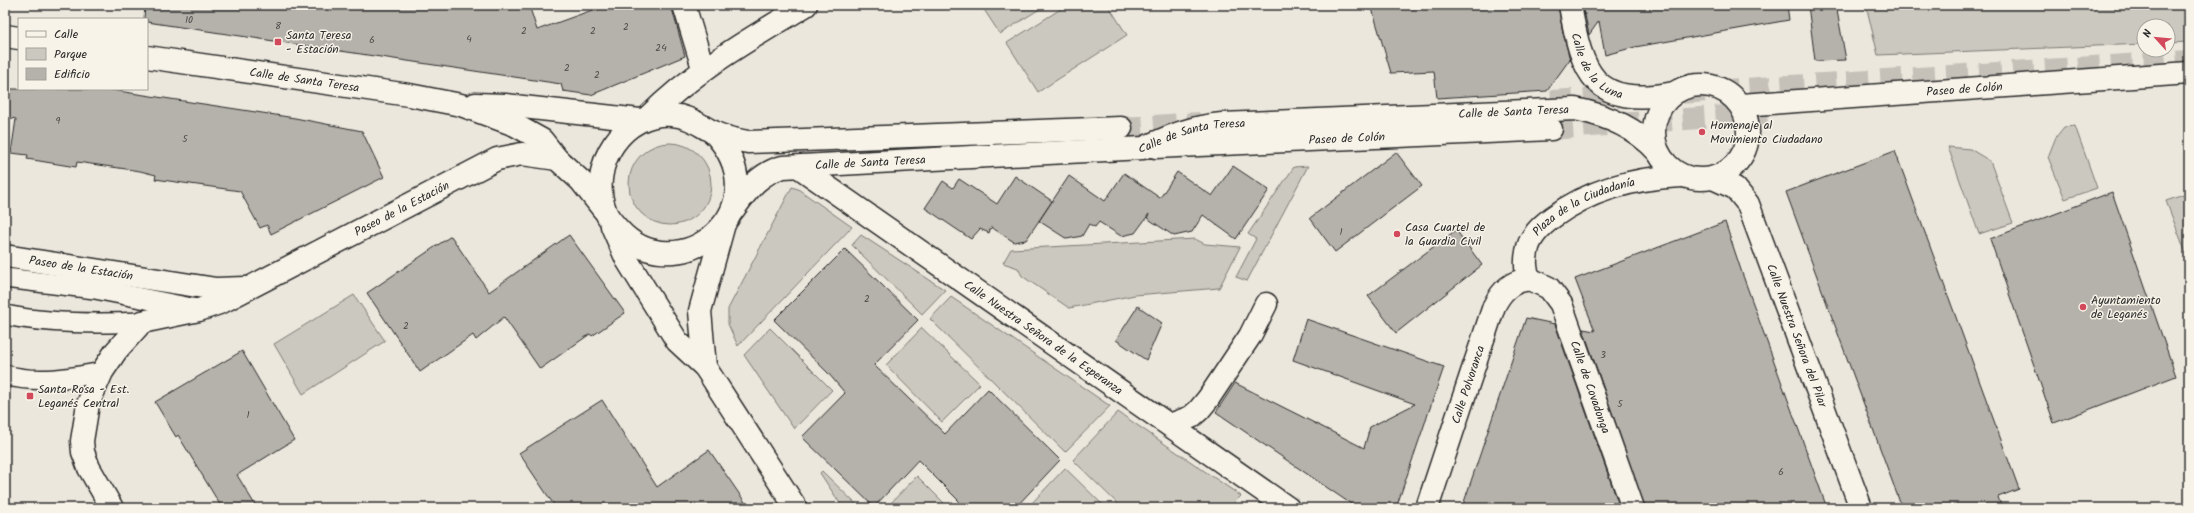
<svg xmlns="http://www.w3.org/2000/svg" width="2194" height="513" font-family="Kalam,sans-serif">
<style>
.green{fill:#cbc8bf;stroke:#7b7a75}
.building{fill:#b5b2ab;stroke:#2b2b2b}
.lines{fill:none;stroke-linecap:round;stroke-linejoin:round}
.street-tunnel{stroke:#c5c1b9;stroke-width:22;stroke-dasharray:22 11;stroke-linecap:butt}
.lane-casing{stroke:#2b2b2b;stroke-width:22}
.street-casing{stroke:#2b2b2b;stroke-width:25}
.lane{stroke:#f7f3e8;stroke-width:19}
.street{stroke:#f7f3e8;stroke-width:22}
.poi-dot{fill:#d1495b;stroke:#f7f3e8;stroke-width:1.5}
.labels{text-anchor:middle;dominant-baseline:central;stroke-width:3;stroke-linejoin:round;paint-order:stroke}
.number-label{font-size:10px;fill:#4e4d4b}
.poi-label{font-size:12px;fill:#2b2b2b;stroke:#f7f3e8;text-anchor:start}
.street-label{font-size:12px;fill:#2b2b2b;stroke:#f7f3e8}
</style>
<rect width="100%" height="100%" fill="#ebe7dd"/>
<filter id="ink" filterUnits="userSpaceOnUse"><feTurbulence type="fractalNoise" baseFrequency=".025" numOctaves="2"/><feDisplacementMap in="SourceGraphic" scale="8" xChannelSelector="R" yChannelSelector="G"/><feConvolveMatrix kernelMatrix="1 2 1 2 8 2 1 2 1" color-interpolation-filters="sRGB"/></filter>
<g filter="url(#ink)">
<g class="green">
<polygon points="981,5 1046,5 1000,34"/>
<polygon points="1067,5 1108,5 1127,35 1038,92 1007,43"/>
<polygon points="1866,5 2189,5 2189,42 2168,43 2168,26 2144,26 2144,44 1878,55"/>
<polygon points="2075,126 2097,188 2065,199 2048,157 2056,137 2064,127"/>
<circle cx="670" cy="184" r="41"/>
<polygon points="1948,147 1970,149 1990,161 2013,223 1979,234"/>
<polygon points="1308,166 1247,281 1236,277 1256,239 1248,234 1294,167"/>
<polygon points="792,187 798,189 852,227 738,346 728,324 728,309"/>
<polygon points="2189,193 2189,261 2166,201"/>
<polygon points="861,235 945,290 922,314 852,245"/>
<polygon points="1195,239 1205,244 1240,247 1219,288 1135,295 1069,308 1022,276 1018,268 1003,263 1011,249"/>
<polygon points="354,295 385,341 303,394 274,344"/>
<polygon points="951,297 1110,406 1065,452 930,319"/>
<polygon points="770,328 832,390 794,429 744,355"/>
<polygon points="922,328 980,384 942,422 886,365"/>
<polygon points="1118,412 1241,496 1229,508 1122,508 1073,460"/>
<polygon points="1065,468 1106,508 1035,508 1031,504"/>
<polygon points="822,471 860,508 843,508 820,473"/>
<polygon points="917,476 949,508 886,508"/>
</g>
<g class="building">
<polygon points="145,5 529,5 537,30 606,5 671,5 685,56 591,95 563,91 561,84 147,22 147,19 144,19"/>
<polygon points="1371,5 1558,5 1563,33 1570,59 1547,91 1437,98 1434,71 1391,73"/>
<polygon points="1583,5 1787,5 1789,20 1635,47 1605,55 1599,21 1589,35"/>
<polygon points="1808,5 1836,5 1846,60 1815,61"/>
<polygon points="5,89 105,89 295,118 362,131 384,177 271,234 267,225 260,228 240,191 155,179 156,175 140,171 77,162 76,167 27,159 28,155 11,153 16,119 5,117"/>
<polygon points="1895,151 2019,489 1998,497 2002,508 1902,508 1786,192"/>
<polygon points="1396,152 1422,186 1335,252 1310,218"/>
<polygon points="1233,166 1269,190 1236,239 1203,215 1192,232 1174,236 1147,218 1149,214 1135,233 1121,236 1099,222 1095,227 1089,224 1082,236 1067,239 1039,221 1069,176 1105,201 1124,173 1160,198 1177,172 1212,196"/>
<polygon points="1015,176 1052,201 1026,240 1014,242 991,227 989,233 980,229 971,239 925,208 943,181 953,188 959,179 997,204"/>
<polygon points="2112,192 2176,376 2054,423 1990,239"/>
<polygon points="1725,222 1742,273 1827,508 1645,508 1583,329 1595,331 1575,279"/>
<polygon points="1456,230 1482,265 1396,333 1368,296"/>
<polygon points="569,235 625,313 592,336 590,334 540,369 504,317 476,340 473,335 420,372 367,293 451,236 489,292"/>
<polygon points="845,249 918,320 874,365 945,434 988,389 1060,460 1015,508 966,508 918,460 874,507 802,437 845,393 828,373 774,320"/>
<polygon points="1138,306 1162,323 1146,360 1116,340"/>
<polygon points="1526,318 1555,324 1620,508 1462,508"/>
<polygon points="1306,319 1444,367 1396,508 1357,508 1216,412 1235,383 1364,448 1370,427 1415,404 1293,360"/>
<polygon points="242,351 294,440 237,475 257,508 222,508 178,435 176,437 155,402"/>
<polygon points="602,400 657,487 709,450 749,508 556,508 519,453"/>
</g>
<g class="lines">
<g class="street-tunnel">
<polyline points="1551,101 2189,61"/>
<polyline points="1121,128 1200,123"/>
<polyline points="1551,129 1767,113"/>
</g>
<defs>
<g id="lane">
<polyline points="5,278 95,289 197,309"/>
<path d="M5,315C50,324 96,324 142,322"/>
<path d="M5,375C37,384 71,378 102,372"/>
</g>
<g id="street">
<polyline points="684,5 703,68"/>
<path id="s1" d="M1570,5C1582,75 1594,108 1674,93"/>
<polyline points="5,36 19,38"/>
<path id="s2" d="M147,57L409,95L461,105L515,125L542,140L557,159L581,181L603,209"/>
<circle cx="1701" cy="132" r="47"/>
<polyline points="475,104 505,105 640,120"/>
<path id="s3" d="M1741,105L2189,73"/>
<path d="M648,117C695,70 750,39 806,5"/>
<path d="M712,131C786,208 677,294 619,230C614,224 607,218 605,210C588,165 623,111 672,115C688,116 698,124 711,131C722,137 736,140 748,142L1121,128"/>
<path id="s4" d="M1155,147L1551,129"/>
<path id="s5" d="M799,167L1288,508"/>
<path id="s6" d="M1713,178L1735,188L1748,204L1861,508"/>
<path id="s7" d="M733,210C747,191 759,173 783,167L1143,148C1173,135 1190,127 1222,124L1575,109C1605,115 1636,128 1657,151"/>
<polyline points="612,226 627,260 677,341 705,367 796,508"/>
<path id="s8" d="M5,256L216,289L245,288"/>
<path id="s9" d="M1530,279C1525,271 1525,262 1527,252C1529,237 1541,226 1553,217C1591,189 1635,178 1682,176"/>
<polyline points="705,367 700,311 724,224"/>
<polyline points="1170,425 1191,417 1199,410 1208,399 1250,336 1266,304"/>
<path id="s10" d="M112,508L89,468L83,452L82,441L88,404L102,372L116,351L142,322L199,310L222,302L497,159L522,154L557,159"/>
<path id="s11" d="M1427,508L1494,306C1502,290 1512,281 1530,279L1549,288L1561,304L1633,508"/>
</g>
</defs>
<use href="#lane" class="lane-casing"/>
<use href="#street" class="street-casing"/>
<use href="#lane" class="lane"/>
<use href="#street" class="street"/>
</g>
</g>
<g class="poi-dot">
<rect x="274" y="38" width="8" height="8" rx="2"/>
<circle cx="1702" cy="132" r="4"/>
<circle cx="1397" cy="234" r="4"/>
<circle cx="2083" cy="307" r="4"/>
<rect x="26" y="392" width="8" height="8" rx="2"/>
</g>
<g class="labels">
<g class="number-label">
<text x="189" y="20">10</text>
<text x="278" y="26">8</text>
<text x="626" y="27">2</text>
<text x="524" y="31">2</text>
<text x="593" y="31">2</text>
<text x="469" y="39">4</text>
<text x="372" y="40">6</text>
<text x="661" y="48">24</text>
<text x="567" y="68">2</text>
<text x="597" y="75">2</text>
<text x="58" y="121">9</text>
<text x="185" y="139">5</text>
<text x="1341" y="232">1</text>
<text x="867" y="299">2</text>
<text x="406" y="326">2</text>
<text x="1603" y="355">3</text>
<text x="1620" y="404">5</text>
<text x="248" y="415">1</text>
<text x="1781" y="472">6</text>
</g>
<g class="poi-label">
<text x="286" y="35">Santa Teresa<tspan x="286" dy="14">- Estación</tspan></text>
<text x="1710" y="125">Homenaje al<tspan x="1710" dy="14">Movimiento Ciudadano</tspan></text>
<text x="1405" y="227">Casa Cuartel de<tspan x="1405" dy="14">la Guardia Civil</tspan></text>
<text x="2091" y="300">Ayuntamiento<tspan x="2091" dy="14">de Leganés</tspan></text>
<text x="38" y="389">Santa Rosa - Est.<tspan x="38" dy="14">Leganés Central</tspan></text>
</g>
<g class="street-label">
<text stroke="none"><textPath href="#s1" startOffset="70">Calle de la Luna</textPath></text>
<text stroke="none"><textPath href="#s2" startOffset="159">Calle de Santa Teresa</textPath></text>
<text stroke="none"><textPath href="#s3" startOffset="224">Paseo de Colón</textPath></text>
<text stroke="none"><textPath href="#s7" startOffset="803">Calle de Santa Teresa</textPath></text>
<text stroke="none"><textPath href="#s7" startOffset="479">Calle de Santa Teresa</textPath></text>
<text stroke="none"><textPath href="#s4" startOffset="192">Paseo de Colón</textPath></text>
<text stroke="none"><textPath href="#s7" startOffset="155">Calle de Santa Teresa</textPath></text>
<text stroke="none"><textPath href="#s10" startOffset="496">Paseo de la Estación</textPath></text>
<text stroke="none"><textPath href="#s9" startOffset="105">Plaza de la Ciudadanía</textPath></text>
<text stroke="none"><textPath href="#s8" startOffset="77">Paseo de la Estación</textPath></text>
<text stroke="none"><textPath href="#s6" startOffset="185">Calle Nuestra Señora del Pilar</textPath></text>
<text stroke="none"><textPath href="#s5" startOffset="298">Calle Nuestra Señora de la Esperanza</textPath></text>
<text stroke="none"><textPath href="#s11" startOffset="130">Calle Polvoranca</textPath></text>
<text stroke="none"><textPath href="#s11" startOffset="389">Calle de Covadonga</textPath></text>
</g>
</g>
<rect width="2194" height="513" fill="none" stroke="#f7f3e8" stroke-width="20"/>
<rect x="10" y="10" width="2174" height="493" fill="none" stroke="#2b2b2b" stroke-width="1.5" filter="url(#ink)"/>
<rect x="18" y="18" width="130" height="72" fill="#f7f3e8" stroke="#a5a39c"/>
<rect x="26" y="31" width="20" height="6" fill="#f7f3e8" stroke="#a5a39c"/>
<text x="54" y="38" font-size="12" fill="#2b2b2b">Calle</text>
<rect x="26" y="48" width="20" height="12" fill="#cbc8bf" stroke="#a5a39c"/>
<text x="54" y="58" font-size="12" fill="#2b2b2b">Parque</text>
<rect x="26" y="68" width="20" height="12" fill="#b5b2ab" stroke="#a5a39c"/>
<text x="54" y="78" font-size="12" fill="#2b2b2b">Edificio</text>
<g transform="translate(2156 38) rotate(297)"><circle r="19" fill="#f7f3e8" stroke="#a5a39c"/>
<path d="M0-3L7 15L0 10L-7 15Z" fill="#d1495b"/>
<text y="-6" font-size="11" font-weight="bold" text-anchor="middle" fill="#2b2b2b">N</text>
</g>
</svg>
